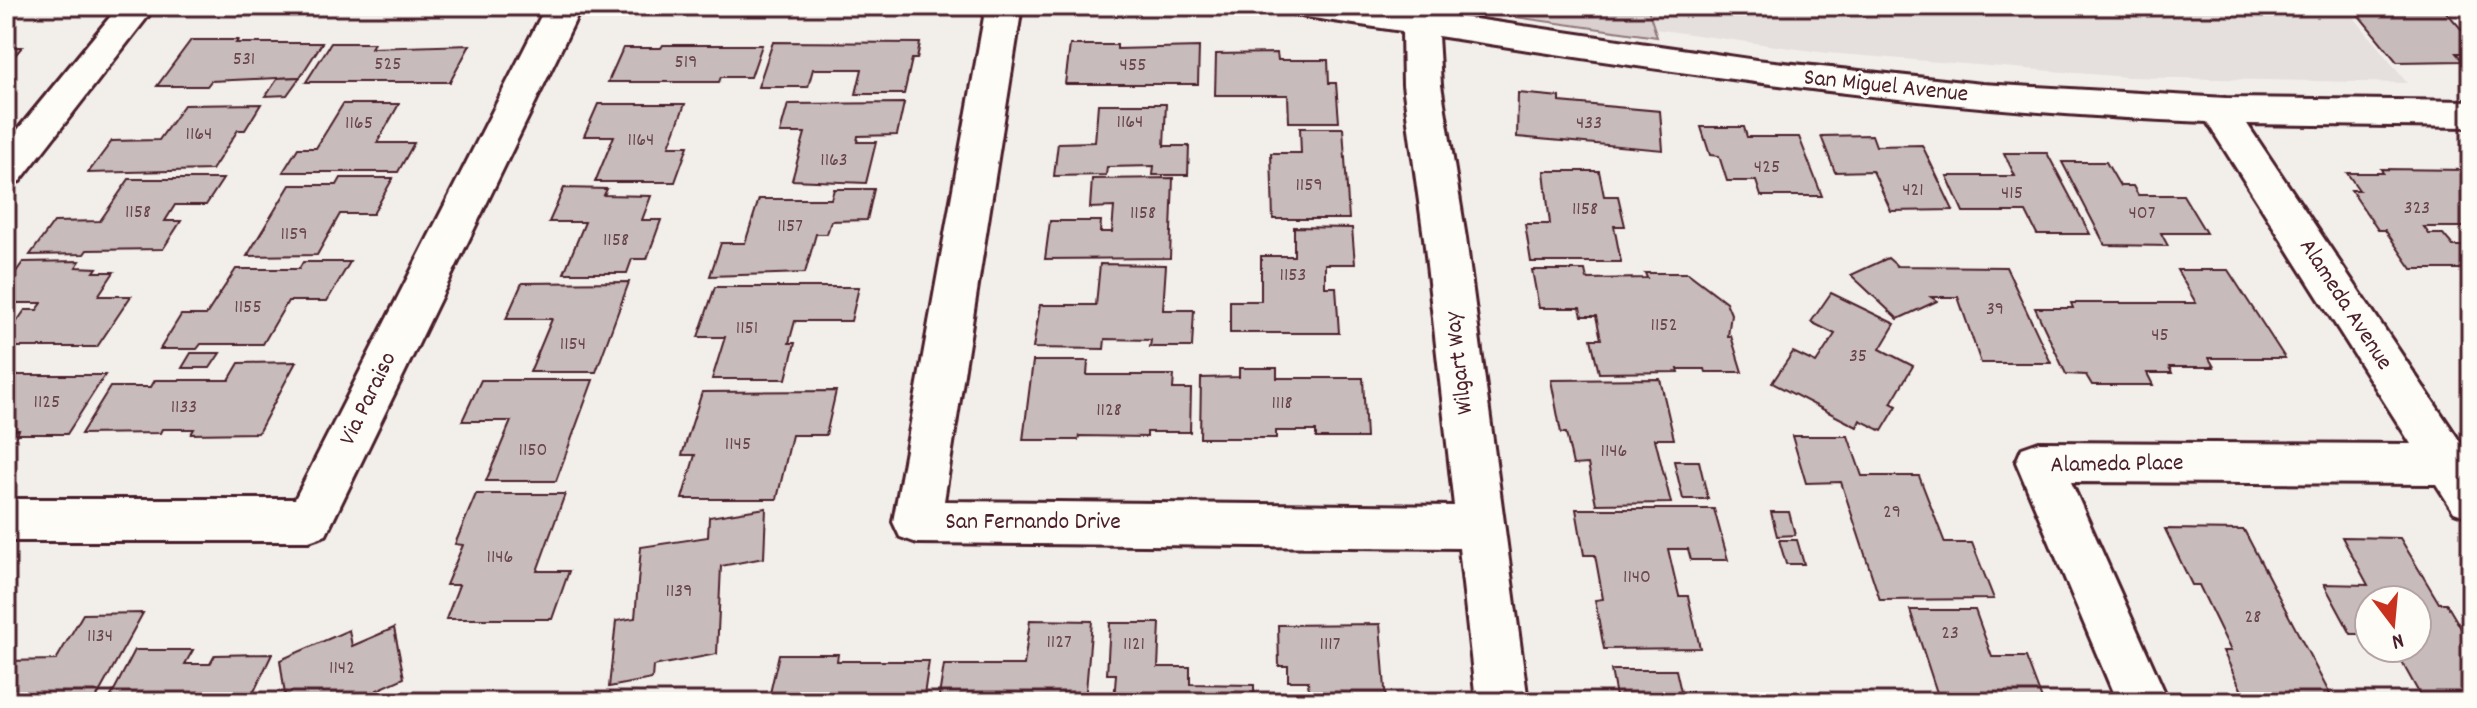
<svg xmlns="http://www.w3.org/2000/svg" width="2477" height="708" font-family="Dekko,sans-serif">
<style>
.built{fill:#e5dfdd}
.green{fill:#d9d0cf;stroke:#92787d;stroke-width:2}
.building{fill:#c8bbbb;stroke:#4a1f2b;stroke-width:2}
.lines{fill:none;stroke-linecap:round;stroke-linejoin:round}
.minor-casing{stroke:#4a1f2b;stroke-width:6}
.minor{fill:#fdfcf7;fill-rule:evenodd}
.labels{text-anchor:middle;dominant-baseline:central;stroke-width:6;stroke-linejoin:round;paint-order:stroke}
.number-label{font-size:20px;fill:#6a464f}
.street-label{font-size:24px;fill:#4a1f2b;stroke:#fdfcf7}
</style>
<rect width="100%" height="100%" fill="#f2efeb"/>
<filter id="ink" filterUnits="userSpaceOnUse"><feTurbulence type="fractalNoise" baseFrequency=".0125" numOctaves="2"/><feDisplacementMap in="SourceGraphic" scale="16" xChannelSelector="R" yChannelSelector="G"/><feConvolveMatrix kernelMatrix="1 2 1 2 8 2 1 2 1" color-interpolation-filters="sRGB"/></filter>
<g filter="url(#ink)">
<polygon class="built" points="1647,6 2345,6 2407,83 2127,77 1827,53 1654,29"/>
<polygon class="green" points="1435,6 1647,6 1657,37 1465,10"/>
<g class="building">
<polygon points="2351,6 2441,6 2471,40 2471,53 2456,53 2463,61 2397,62"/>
<polygon points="191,40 238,40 236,43 322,43 300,77 211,81 207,86 157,86"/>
<polygon points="773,42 920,43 917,59 912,59 904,94 856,94 862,69 813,69 808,87 758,87"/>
<polygon points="331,43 374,43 371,48 470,45 450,82 306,82"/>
<polygon points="663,45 762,45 751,77 721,77 719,82 608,82 623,48 661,48"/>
<polygon points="1070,45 1117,45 1117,49 1199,47 1198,84 1065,84"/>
<polygon points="6,47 22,47 6,66"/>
<polygon points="1277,53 1278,60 1328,60 1329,83 1336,83 1339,122 1289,122 1288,95 1215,95 1216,54"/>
<polygon points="300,77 287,95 266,96 278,78"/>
<polygon points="1518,93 1560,97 1560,102 1660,111 1663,150 1517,137"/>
<polygon points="904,103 897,135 858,136 857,142 876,142 866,183 792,180 805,133 780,133 788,104"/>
<polygon points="261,104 245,130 238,130 212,170 88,173 112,141 159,140 184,105"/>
<polygon points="343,104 399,104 377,143 414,143 398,172 283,172 298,148 316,148"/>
<polygon points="598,104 685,104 669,146 688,146 675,182 595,182 614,136 584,136"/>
<polygon points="1098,104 1166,104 1164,146 1189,146 1188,175 1153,175 1154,166 1107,167 1106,175 1054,176 1058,143 1095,142"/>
<polygon points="1701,127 1744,127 1747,137 1799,137 1822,196 1761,196 1756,181 1727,181 1719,156 1710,155"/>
<polygon points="1300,128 1343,128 1349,219 1273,219 1271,153 1301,153"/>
<polygon points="1872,135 1876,146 1922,145 1953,210 1891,211 1873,171 1835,172 1821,136"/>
<polygon points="2004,153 2047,153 2090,234 2037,234 2026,212 1963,212 1947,176 2015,176"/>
<polygon points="2062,162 2106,162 2120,186 2133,186 2138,195 2183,195 2206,233 2161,233 2168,246 2105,245"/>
<polygon points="2381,169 2469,170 2471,227 2424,227 2429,234 2443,234 2453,246 2471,246 2471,269 2412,269 2385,230 2378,230 2351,190 2359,190 2347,173 2383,173"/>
<polygon points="1544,171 1599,171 1604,196 1618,196 1625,226 1614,226 1621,262 1531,262 1525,224 1550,224"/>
<polygon points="341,178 393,178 373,214 340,214 317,255 247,256 290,185 337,185"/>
<polygon points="1173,178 1170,258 1045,259 1050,221 1101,221 1100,232 1112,232 1114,207 1090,208 1092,179"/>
<polygon points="129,179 223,179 206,205 175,205 165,221 181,221 163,249 87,250 84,254 30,255 54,222 100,221"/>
<polygon points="564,188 607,189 604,195 651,196 642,220 661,220 647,259 632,259 627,273 564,273 585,222 549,222"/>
<polygon points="834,189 874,189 867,220 831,221 827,234 816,234 805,273 710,276 721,243 745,243 759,199 831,199"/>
<polygon points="1294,227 1352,228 1355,264 1325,264 1325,287 1336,287 1339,333 1230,333 1230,301 1261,301 1261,256 1294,256"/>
<polygon points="1888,258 1897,266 2006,267 2051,363 1981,363 1958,297 1931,297 1937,301 1898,319 1851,275"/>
<polygon points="80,261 76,267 97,268 94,272 114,272 98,296 131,296 97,347 6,347 6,337 25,310 37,310 42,303 6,303 6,286 23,262"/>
<polygon points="303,262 350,262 327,301 288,301 263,344 201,344 197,349 160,349 181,315 206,315 236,269 299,269"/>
<polygon points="1100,264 1166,265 1163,310 1194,310 1192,347 1150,347 1151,340 1105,339 1104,349 1033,348 1040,305 1096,305"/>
<polygon points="1532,270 1585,270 1587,279 1647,278 1645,273 1688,273 1726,302 1731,314 1728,336 1731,336 1742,372 1706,372 1705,369 1678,369 1679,372 1599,373 1591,339 1601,339 1596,316 1582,316 1580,308 1539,308"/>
<polygon points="2177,270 2228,270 2285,358 2209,358 2214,367 2169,367 2172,373 2147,373 2153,385 2092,385 2086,375 2066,374 2035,308 2073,308 2071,303 2196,303"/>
<polygon points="629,282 596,372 530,372 552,319 506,319 522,283"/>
<polygon points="715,287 859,287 851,321 795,321 789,343 795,343 786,379 712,379 725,337 698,337"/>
<polygon points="1831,293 1895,324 1880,349 1913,366 1891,403 1897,406 1882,431 1860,420 1857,427 1772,383 1793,352 1816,363 1835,334 1811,322"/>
<polygon points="191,353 220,353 210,368 182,368"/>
<polygon points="1033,361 1088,361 1087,375 1174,375 1173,389 1191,389 1190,432 1147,432 1147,437 1079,436 1078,440 1023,440"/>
<polygon points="296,362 258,433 191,434 194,429 162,429 160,433 81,434 110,387 151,387 155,380 229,380 239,363"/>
<polygon points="1239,368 1277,368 1277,378 1363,378 1366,438 1316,438 1316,431 1276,431 1276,438 1200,438 1201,378 1239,377"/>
<polygon points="6,375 105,375 67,434 17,434 19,430 6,430"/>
<polygon points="1660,379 1674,439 1655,439 1671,503 1596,504 1588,464 1573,465 1566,433 1561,433 1551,380"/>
<polygon points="481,380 593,380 556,481 486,481 511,421 462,421"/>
<polygon points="836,391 826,435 792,435 777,499 682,499 695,455 682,455 702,392"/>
<polygon points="1792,436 1848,436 1862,476 1919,476 1945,543 1972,543 1994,599 1880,600 1841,482 1806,483"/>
<polygon points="1674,461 1699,461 1708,499 1683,499"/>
<polygon points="476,494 565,494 537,571 569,571 552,619 446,619 459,585 446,585 463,545 455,544"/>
<polygon points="766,508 764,558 721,566 717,654 653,666 652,679 609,687 616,621 635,618 641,547 708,537 709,517"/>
<polygon points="1576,509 1714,509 1728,560 1691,560 1688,549 1668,549 1679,596 1688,596 1700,648 1604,649 1595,600 1603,599 1595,555 1584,555"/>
<polygon points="1771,512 1789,512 1795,535 1777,536"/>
<polygon points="2165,529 2244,530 2334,702 2247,702 2223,651 2231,651 2199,585 2192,585"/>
<polygon points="2342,537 2400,538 2439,603 2446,603 2471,645 2471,702 2424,702 2394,648 2417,648 2417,600 2369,600 2369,634 2351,634 2324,584 2368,585"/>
<polygon points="1779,540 1797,540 1804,564 1786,564"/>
<polygon points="1910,610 1975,610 1992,657 2026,657 2043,702 1940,702"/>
<polygon points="143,613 94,702 6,702 6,661 56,660 83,614"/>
<polygon points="1030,620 1092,621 1085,702 938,702 944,665 1024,665"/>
<polygon points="1110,623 1160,623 1158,667 1190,667 1190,684 1254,685 1254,702 1114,702 1116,674 1107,674"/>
<polygon points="1380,624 1386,702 1309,702 1308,681 1288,681 1288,666 1279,666 1278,625"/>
<polygon points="394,628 404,678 377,690 379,702 286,702 280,660 349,630 352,646"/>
<polygon points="135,650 193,650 185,664 210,664 215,655 272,654 249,702 108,702"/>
<polygon points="779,654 838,654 837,661 929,661 923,702 768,702"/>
<polygon points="1611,670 1676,670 1681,692 1716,692 1719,702 1617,702"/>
</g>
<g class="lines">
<defs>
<g id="minor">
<polygon points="119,6 156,6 20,181 6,185 6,144"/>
<polygon points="546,6 582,6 326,535 309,541 6,541 6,499 295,499"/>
<path d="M986,6H1022L944,501L1454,506L1424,238L1403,85L1402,31L1306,17L1294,14L1288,6H1386L1756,60L1982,84L2226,98L2471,101V127L2247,124L2471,458V518L2454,512L2436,484L2071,482L2169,702H2117L2016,462L2022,448L2039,442L2411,444L2207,122C1948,112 1694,76 1438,36L1441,85L1466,238L1528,702H1476L1459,548L917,543L900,537L893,522Z"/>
</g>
</defs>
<use href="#minor" class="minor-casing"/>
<use href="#minor" class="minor"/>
</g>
</g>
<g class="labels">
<g class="number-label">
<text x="244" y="60">531</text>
<text x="686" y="63">519</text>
<text x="388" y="65">525</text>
<text x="1133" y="66">455</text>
<text x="1130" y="123">1164</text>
<text x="359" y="124">1165</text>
<text x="1589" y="124">433</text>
<text x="199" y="135">1164</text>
<text x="641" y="141">1164</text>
<text x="834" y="161">1163</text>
<text x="1767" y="168">425</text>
<text x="1309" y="186">1159</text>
<text x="1913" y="191">421</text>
<text x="2012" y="194">415</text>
<text x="2417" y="209">323</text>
<text x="1585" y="210">1158</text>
<text x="138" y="213">1158</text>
<text x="1143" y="214">1158</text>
<text x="2142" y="214">407</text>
<text x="790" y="227">1157</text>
<text x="294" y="235">1159</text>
<text x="616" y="241">1158</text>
<text x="1293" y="276">1153</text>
<text x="248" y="308">1155</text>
<text x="1995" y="310">39</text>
<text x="1664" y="326">1152</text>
<text x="747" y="329">1151</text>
<text x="2160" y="336">45</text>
<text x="573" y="345">1154</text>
<text x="1858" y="357">35</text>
<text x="47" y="403">1125</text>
<text x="1282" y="404">1118</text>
<text x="184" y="408">1133</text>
<text x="1109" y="411">1128</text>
<text x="738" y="445">1145</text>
<text x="533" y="451">1150</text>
<text x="1614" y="452">1146</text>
<text x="1892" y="513">29</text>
<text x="500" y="558">1146</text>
<text x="1637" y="578">1140</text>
<text x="679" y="592">1139</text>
<text x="2253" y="618">28</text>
<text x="1950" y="634">23</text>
<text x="100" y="637">1134</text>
<text x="1059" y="643">1127</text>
<text x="1134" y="645">1121</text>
<text x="1330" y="645">1117</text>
<text x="342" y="669">1142</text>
</g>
<g class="street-label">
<text transform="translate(1886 87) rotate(6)">San Miguel Avenue</text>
<text transform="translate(2345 305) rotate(57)">Alameda Avenue</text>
<text transform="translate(1460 363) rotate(-97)">Wilgart Way</text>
<text transform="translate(369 399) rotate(-64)">Via Paraiso</text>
<text transform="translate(2117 465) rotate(-1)">Alameda Place</text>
<text x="1033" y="523">San Fernando Drive</text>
</g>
</g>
<rect width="2477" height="708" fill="none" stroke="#fdfcf7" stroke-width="32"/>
<rect x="16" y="16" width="2445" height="676" fill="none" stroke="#4a1f2b" stroke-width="3" filter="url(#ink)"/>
<g transform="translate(2393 624) rotate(164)"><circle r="38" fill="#fdfcf7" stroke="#b5a4a5" stroke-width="2"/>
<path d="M0-6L14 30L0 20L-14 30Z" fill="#c8321e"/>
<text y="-12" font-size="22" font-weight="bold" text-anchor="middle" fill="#4a1f2b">N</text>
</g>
</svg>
